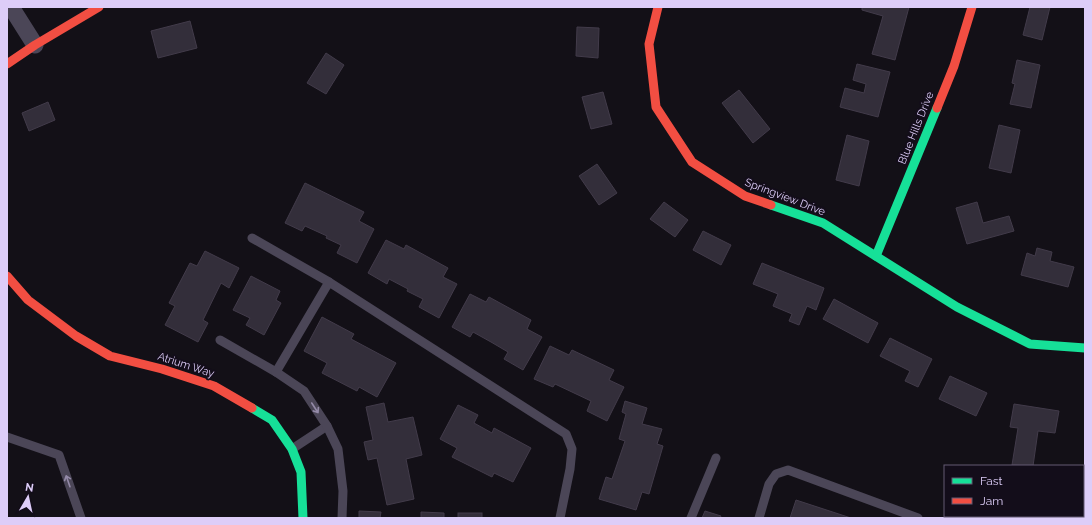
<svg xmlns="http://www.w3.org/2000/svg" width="1092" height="525" font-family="Raleway,sans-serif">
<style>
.building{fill:#332e3a;stroke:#423b4a}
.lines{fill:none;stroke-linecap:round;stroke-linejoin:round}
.lane{stroke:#4b4657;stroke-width:9}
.street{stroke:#4b4657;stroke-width:17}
.fast{stroke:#16e098;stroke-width:9}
.jam{stroke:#f24e42;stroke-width:9}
.oneway{stroke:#948aa8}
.labels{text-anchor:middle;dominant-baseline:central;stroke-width:4;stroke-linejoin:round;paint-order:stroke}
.street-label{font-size:11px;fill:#ddcdf8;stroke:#130d1a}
</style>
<rect width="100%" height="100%" fill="#131017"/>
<g class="building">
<polygon points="862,7 909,7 895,60 872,54 883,16 862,10"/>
<polygon points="1030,7 1050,7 1042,40 1023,35"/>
<polygon points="190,21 197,48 158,58 151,31"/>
<polygon points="577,27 599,28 598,58 576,56"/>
<polygon points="326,53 344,65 326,94 307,83"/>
<polygon points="1017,60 1040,65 1031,108 1010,104 1015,84 1012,83"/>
<polygon points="857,64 890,72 878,117 840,107 845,88 864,93 866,84 853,80"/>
<polygon points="739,90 770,129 753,143 722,103"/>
<polygon points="603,92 612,124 591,129 582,97"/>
<polygon points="48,102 55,120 29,131 22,113"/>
<polygon points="999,125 1020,130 1011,173 989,168"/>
<polygon points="847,135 869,141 859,186 836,180"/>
<polygon points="597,164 617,193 599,205 579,176"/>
<polygon points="305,183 364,212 359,221 374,229 357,263 337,253 341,245 326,238 327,236 305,226 302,231 285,223"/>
<polygon points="664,202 688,220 675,237 650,219"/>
<polygon points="977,202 983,223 1009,216 1014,231 967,244 956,208"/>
<polygon points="703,231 731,245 721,265 693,250"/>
<polygon points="386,240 404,249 406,245 448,268 443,277 457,284 439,318 419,307 423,299 407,291 408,289 389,279 387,284 368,273"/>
<polygon points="1037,248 1052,252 1050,261 1074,267 1068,287 1021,275 1027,253 1035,256"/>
<polygon points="205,251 239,268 229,288 221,283 203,320 208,323 198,342 165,325 175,306 169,303 190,263 197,266"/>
<polygon points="762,263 824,288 816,310 807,306 799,325 789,321 792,314 773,306 778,294 753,284"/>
<polygon points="251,276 280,291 276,300 281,303 264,335 246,325 250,318 233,310"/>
<polygon points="470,294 486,302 489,297 531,320 527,329 542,337 523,370 504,359 508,352 491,342 473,332 470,337 452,327"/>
<polygon points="834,299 878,323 868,343 823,319"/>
<polygon points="322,317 354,334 351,339 396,363 377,397 359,387 357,391 322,373 327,363 304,351"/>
<polygon points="890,338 932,359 918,387 905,381 910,371 880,356"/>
<polygon points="550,346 569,355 572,350 614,370 609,380 624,387 607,421 587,411 591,401 555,384 553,387 534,379"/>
<polygon points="950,376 987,393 976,416 939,399"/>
<polygon points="625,401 647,408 642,424 662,429 657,444 663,446 649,494 642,492 636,510 599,499 606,477 612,479 625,441 619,439 626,414 622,412"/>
<polygon points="384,403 388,422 413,417 422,455 406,459 414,499 387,505 377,458 368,460 364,442 373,440 366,407"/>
<polygon points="1014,404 1059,411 1055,433 1038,431 1033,466 1012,465 1018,428 1010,427"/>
<polygon points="458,405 478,415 474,423 492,433 494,428 531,448 513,482 494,473 492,477 452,457 457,448 440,439"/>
<polygon points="796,500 851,518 790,518"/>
<polygon points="359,511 381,512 380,518 359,518"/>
<polygon points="705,511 721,516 720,518 702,518"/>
<polygon points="421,512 444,513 444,518 421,518"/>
<rect x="458" y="513" width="24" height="5"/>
</g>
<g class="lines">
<g class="lane">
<polyline points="252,238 329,282"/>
<polyline points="220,340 276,372"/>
<polyline points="7,437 59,455 81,518"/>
<polyline points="292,449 327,426"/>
<polyline points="342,518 343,491 338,449 327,426 304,391 276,372 329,282 566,434 572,449 570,469 560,518"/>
<polyline points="691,518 716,458"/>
<polyline points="759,518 769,484 776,474 788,470 918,518"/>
</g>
<polyline class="street" points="11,7 35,45"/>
<g class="fast">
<polyline points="771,205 823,223 957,307 1030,344 1085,348"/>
<polyline points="876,256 937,108"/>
<polyline points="252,408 272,420 292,449 301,472 303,518"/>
</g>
<g class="jam">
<polyline points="658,7 649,44 656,107 692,162 745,196 771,205"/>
<polyline points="7,64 35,45 99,7"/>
<polyline points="937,108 954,66 972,7"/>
<polyline points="7,276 28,300 76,336 110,356 162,369 214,386 252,408"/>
</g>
</g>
<defs><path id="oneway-shaft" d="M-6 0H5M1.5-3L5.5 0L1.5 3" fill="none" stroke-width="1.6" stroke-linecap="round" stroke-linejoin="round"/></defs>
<g class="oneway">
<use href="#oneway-shaft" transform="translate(315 408) rotate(57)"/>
<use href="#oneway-shaft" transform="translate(68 481) rotate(-109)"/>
</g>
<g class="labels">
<g class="street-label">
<text transform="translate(916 128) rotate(-68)">Blue Hills Drive</text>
<text transform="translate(785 197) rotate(21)">Springview Drive</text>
<text transform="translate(186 365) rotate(18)">Atrium Way</text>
</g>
</g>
<rect width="1092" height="525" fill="none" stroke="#ddcdf8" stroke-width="16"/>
<rect x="944" y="465" width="140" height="52" fill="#130d1a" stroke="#645a73"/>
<rect x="952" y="478" width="20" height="6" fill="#16e098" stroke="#645a73"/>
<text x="980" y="485" font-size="12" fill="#ddcdf8">Fast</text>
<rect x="952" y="498" width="20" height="6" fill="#f24e42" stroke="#645a73"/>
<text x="980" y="505" font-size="12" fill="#ddcdf8">Jam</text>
<g transform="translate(28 497) rotate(9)" stroke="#130d1a" stroke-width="3" paint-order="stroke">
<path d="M0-3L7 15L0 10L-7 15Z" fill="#ddcdf8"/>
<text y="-6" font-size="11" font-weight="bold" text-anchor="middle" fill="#ddcdf8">N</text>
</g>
</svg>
